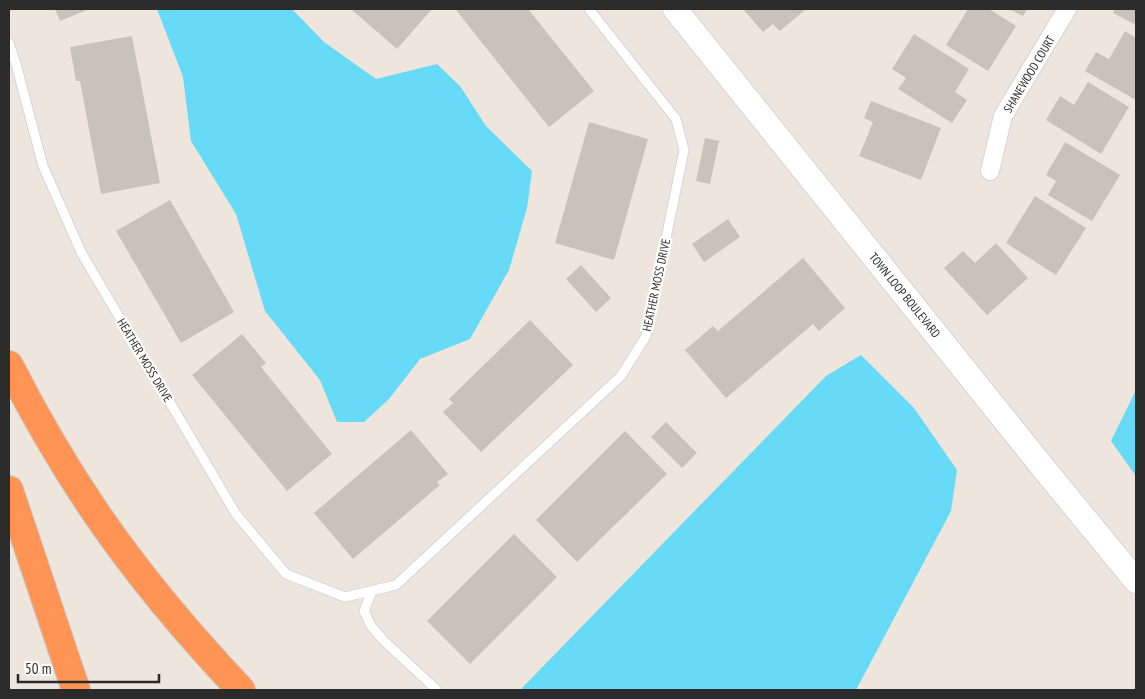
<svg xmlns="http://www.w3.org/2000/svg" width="1145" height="699" font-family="'PT Sans Narrow',sans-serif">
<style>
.water{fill:#67daf7}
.building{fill:#c9c2bb}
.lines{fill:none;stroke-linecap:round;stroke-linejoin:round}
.lane-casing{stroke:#d1d6e5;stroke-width:11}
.street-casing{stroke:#d1d6e5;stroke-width:20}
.secondary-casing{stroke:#d1d6e5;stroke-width:26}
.highway-casing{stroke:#c8c8c8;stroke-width:30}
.lane{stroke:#fff;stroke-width:9}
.street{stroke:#fff;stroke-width:18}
.secondary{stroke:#fff;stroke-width:24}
.highway{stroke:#ff9455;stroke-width:28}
.labels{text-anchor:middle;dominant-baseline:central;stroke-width:4.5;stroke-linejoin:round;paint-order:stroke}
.street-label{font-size:12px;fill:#2b2b2b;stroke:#fff}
</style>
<rect width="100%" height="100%" fill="#eee5dc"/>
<g class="water">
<polygon points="157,9 292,9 324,42 376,79 437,64 460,86 486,126 532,171 527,208 509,270 470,339 420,359 389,399 364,422 337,422 320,380 265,311 236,214 191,141 183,77"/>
<polygon points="861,355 914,408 957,470 951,511 856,690 522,690 522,688 826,376"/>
<polygon points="1136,390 1136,476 1111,441"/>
</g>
<g class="building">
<polygon points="55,9 89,9 60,21"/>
<polygon points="351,9 432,9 397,49"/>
<polygon points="457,9 528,9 594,91 549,127 456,10"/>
<polygon points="743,9 806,9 780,31 773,24 763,32"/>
<polygon points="968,9 989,9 1016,26 988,71 946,45"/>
<polygon points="1009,9 1027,9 1023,16"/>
<polygon points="1115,9 1136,9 1136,25 1113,13"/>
<polygon points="1125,31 1136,38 1136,100 1085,71 1096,52 1109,59"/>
<polygon points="914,34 969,69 955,92 967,100 952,123 898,89 906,78 892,69"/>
<polygon points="132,36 160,183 101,194 80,81 76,81 70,47"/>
<polygon points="1088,82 1129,107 1101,154 1046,120 1060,96 1074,105"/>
<polygon points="871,101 941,128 921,180 859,156 873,122 864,118"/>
<polygon points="589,122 648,139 614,260 555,243"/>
<polygon points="705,138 719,141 710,184 696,181"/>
<polygon points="1065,142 1120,175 1092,221 1048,195 1056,181 1046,175"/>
<polygon points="1035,196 1086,228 1056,275 1006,243"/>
<polygon points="170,200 234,312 181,343 116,231"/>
<polygon points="728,219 740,237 704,262 692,244"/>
<polygon points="996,243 1028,278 987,315 944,268 963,251 975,263"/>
<polygon points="803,258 845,308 819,331 813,324 726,398 685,350 713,326 718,331"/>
<polygon points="581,265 611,298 596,312 566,279"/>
<polygon points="530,320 573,365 481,452 443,412 453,403 449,399"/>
<polygon points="242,334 266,363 261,367 332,454 287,491 192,375"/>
<polygon points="666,422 697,453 682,468 651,437"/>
<polygon points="411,430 448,474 437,482 440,485 353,559 314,513"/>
<polygon points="625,431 667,474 577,562 536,520"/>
<polygon points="514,534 557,577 470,664 427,621"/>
</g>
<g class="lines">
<defs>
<g id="lane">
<polyline points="9,43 16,64 43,166 82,254 236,514 286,574 345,597 396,585 621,376 646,336 684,150 676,119 589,9"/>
<polyline points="372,591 364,611 371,626 384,641 437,690"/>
</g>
<polyline id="street" points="990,171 1003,116 1067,9"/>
<polyline id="secondary" points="675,9 1045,470 1136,581"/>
<g id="highway">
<path d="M9,365C35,416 64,466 96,513C139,576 189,635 241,690"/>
<polyline points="9,490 76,690"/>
</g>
</defs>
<use href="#lane" class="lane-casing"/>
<use href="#street" class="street-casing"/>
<use href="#secondary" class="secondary-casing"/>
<use href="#highway" class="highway-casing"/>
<use href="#lane" class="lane"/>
<use href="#street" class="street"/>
<use href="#secondary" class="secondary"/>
<use href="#highway" class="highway"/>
</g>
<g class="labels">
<g class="street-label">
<text transform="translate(1029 74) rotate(-59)">SHANEWOOD COURT</text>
<text transform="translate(656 285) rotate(-78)">HEATHER MOSS DRIVE</text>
<text transform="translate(905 295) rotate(51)">TOWN LOOP BOULEVARD</text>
<text transform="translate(145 360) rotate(59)">HEATHER MOSS DRIVE</text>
</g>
</g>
<rect width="1145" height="699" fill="none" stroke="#2b2b2b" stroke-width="20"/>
<path d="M18 674v8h141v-8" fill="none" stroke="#2b2b2b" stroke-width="2.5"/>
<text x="25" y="674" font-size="15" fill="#2b2b2b" stroke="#ffffff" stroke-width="4" paint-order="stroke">50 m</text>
</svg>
